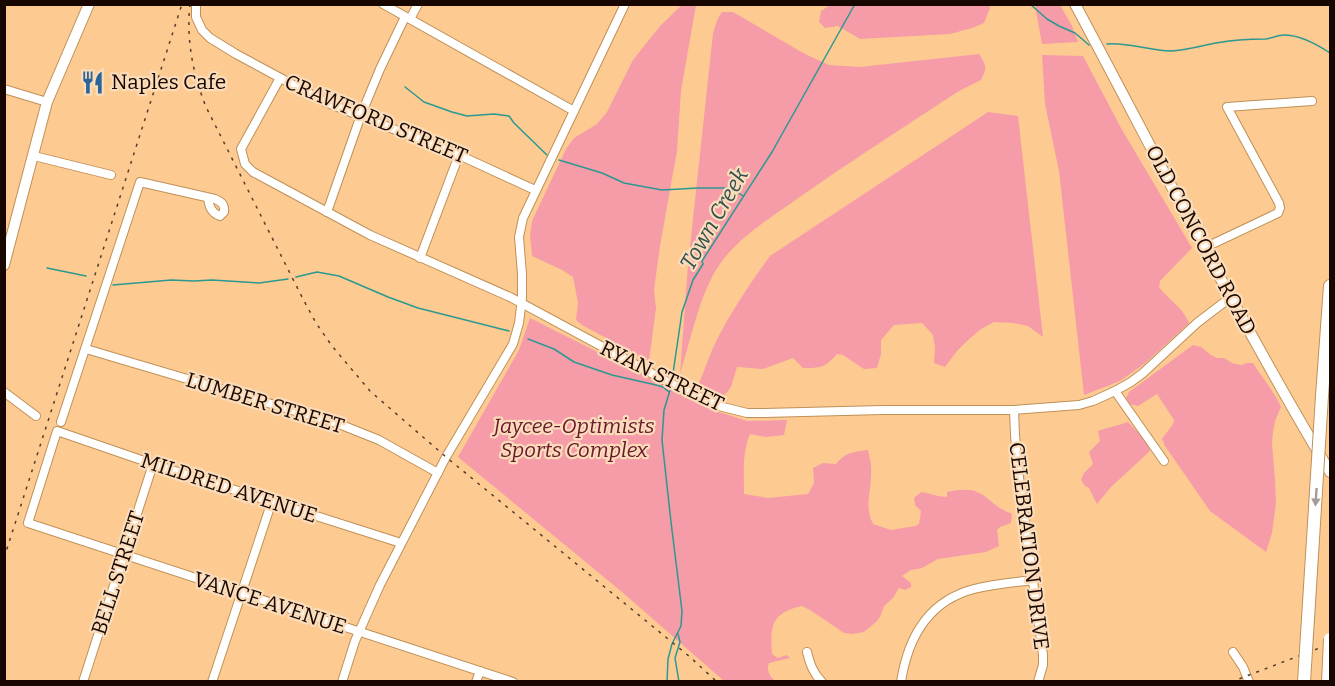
<svg xmlns="http://www.w3.org/2000/svg" width="1335" height="686" font-family="Bitter,serif">
<style>
.green{fill:#f69ba8}
.lines{fill:none;stroke-linecap:round;stroke-linejoin:round}
.stream{stroke:#2a9992;stroke-width:1.5}
.minor-casing{stroke:#bf9057;stroke-width:10}
.major-casing{stroke:#bf9057;stroke-width:12}
.highway-casing{stroke:#bf9057;stroke-width:14}
.minor{stroke:#fff;stroke-width:8}
.major{stroke:#fff;stroke-width:10}
.highway{stroke:#fff;stroke-width:12}
.rail{stroke:#573d28;stroke-width:1.5;stroke-dasharray:3 6;stroke-linecap:butt}
.highway-bridge-casing{stroke:#bf9057;stroke-width:14;stroke-linecap:butt}
.highway-bridge{stroke:#fff;stroke-width:12}
.oneway{fill:#a39c99}
.labels{text-anchor:middle;dominant-baseline:central;stroke-width:4.5;stroke-linejoin:round;paint-order:stroke}
.poi-label{font-size:21px;fill:#180700;stroke:#fadcba;text-anchor:start}
.street-label{font-size:21px;fill:#180700;stroke:#fadcba}
.park-label{font-size:21px;font-style:italic;fill:#6a182d;stroke:#fadcba}
.water-label{font-size:22px;font-style:italic;fill:#30504e;stroke:#fadcba}
</style>
<rect width="100%" height="100%" fill="#fdcb91"/>
<g class="green">
<polygon points="682,5 696,5 681,91 677,151 660,246 654,290 656,308 649,361 582,325 576,320 578,303 573,277 562,270 532,256 530,235 532,221 566,149 574,138 597,124 607,112 633,60 660,26"/>
<polygon points="830,5 989,4 990,8 984,23 972,28 950,34 860,39 838,26 825,28 819,22 821,11"/>
<polygon points="1035,5 1060,5 1072,26 1078,42 1042,44"/>
<path d="M722,12H733L805,54L829,65L860,67L979,54C987,66 987,68 981,80L959,91C904,127 848,163 794,201C765,222 735,239 716,270C699,298 690,342 680,374L688,265L713,33L718,18Z"/>
<path d="M1042,55L1083,56L1121,128L1192,248L1160,281L1159,287C1168,299 1184,309 1189,323L1144,364L1120,381L1084,395L1059,171L1045,104Z"/>
<path d="M988,112L1018,116L1043,337L1028,326L1013,323L994,322L981,329L967,341L957,351L945,367L934,363L935,348L933,335L922,323L894,325L881,340V354L877,368L864,369L843,355L837,354C825,368 821,368 803,368L793,358L763,369L737,367L731,387L724,396L697,388C703,375 707,361 713,348C728,316 749,285 770,256Z"/>
<path d="M530,318L713,410L747,421L787,420L784,435L766,437L750,434C742,452 744,475 744,494L768,498L808,494L814,483L813,468L823,463L836,464C846,452 853,452 868,450C870,459 872,466 871,475C871,494 864,506 873,524L891,530L915,526L919,524L921,511L915,505L914,498L921,492C930,493 938,497 947,497V492C987,483 983,503 1012,514L1011,523L1000,527L997,530L999,546L986,552L938,559L922,568L911,570L902,576L911,583V587L905,590L899,588L893,598L884,606L880,617L876,622L864,632L853,634L844,633L810,610L802,606C771,613 770,626 772,654L778,658L787,655L790,658L769,663C766,671 770,676 775,681H724L622,592L458,457L519,350Z"/>
<path d="M1193,345L1201,347L1211,355L1217,358H1224L1232,363L1241,365L1247,363H1253C1262,377 1275,393 1281,407L1275,421L1273,432L1272,443L1275,480L1276,503L1272,533L1266,552L1210,511L1165,446L1162,439L1173,424L1174,420L1157,394L1138,406L1130,404L1126,398L1129,392Z"/>
<path d="M1128,422L1147,442L1150,451L1111,487L1097,504L1089,488L1085,486L1081,480L1084,473L1093,464L1089,452L1100,441L1098,431C1108,427 1118,426 1128,422Z"/>
</g>
<g class="lines">
<g class="stream">
<polyline points="1030,4 1047,19 1059,26 1075,33 1089,45"/>
<path d="M1107,44C1129,42 1149,51 1171,51C1186,50 1200,46 1216,43C1232,40 1250,39 1266,39C1272,38 1278,35 1284,35C1300,35 1318,45 1330,53"/>
<polyline points="405,87 424,102 452,112 467,116 494,114 509,116 514,123 548,156"/>
<polyline points="559,160 602,173 624,183 662,190 698,188 724,188 734,190 743,196"/>
<polyline points="47,268 86,276"/>
<polyline points="296,277 317,272 339,276 388,297 418,308 509,331"/>
<polyline points="113,285 171,280 194,281 212,280 259,283 288,279"/>
<polyline points="528,339 554,349 574,362 612,375 656,385 663,387 669,392"/>
<polyline points="672,380 682,312 693,280 703,264 702,261 772,152 855,4"/>
<polyline points="678,634 680,642 675,658 679,682"/>
<polyline points="667,682 668,659 672,644 681,626 682,611 671,522 662,440 664,410 671,387"/>
</g>
<defs>
<g id="minor">
<polyline points="196,4 196,17 202,30 210,38 236,54 325,102 459,155 535,190"/>
<polyline points="383,4 574,111"/>
<polyline points="410,19 418,4"/>
<polyline points="280,78 241,149 245,164 253,172 370,235 510,297 666,381 719,406 747,413 764,413 883,410 1014,410 1079,405 1093,401 1115,391 1131,382 1143,373 1197,323 1231,297"/>
<polyline points="4,89 47,102"/>
<polyline points="34,156 111,175"/>
<polyline points="327,212 361,115 380,69 405,17"/>
<polyline points="1204,248 1278,213 1280,208 1279,203 1227,107 1312,101"/>
<polyline points="420,258 459,155"/>
<polyline points="86,349 339,424 379,440 438,473"/>
<polyline points="1115,391 1164,461"/>
<polyline points="4,392 36,416"/>
<polyline points="1014,410 1015,435 1018,470 1043,655 1043,665 1038,682"/>
<path d="M61,422L140,182L215,199C222,202 225,205 224,212L220,216C211,213 209,206 208,198"/>
<polyline points="401,543 153,464 57,431 28,523 513,682"/>
<path d="M807,652C810,664 813,673 822,682"/>
<polyline points="1233,652 1243,667 1249,682"/>
<polyline points="83,682 153,464"/>
<polyline points="212,682 272,501"/>
<polyline points="342,682 355,641 380,585 446,457 513,344 519,323 522,298 522,274 519,237 523,218 625,4"/>
<polyline points="476,682 480,671"/>
<path d="M901,682C908,637 928,601 974,589C993,584 1014,582 1034,580"/>
</g>
<g id="major">
<path d="M1075,4C1159,161 1239,320 1330,472"/>
<polyline points="4,265 47,102 89,4"/>
</g>
<polyline id="highway" points="1322,396 1330,286"/>
</defs>
<use href="#minor" class="minor-casing"/>
<use href="#major" class="major-casing"/>
<use href="#highway" class="highway-casing"/>
<use href="#minor" class="minor"/>
<use href="#major" class="major"/>
<use href="#highway" class="highway"/>
<g class="rail">
<path d="M190,4C186,40 193,74 206,107L303,299L316,323L332,346L370,391L446,457L690,657L717,682"/>
<polyline points="4,558 182,4"/>
<polyline points="1231,682 1330,644"/>
</g>
<defs>
<g id="highway-bridge">
<polyline points="1304,682 1322,396"/>
<polyline points="1328,682 1330,639"/>
</g>
</defs>
<use href="#highway-bridge" class="highway-bridge-casing"/>
<use href="#highway-bridge" class="highway-bridge"/>
</g>
<defs><path id="oneway-solid" d="M-6-.8H1V-3.2L6.5 0L1 3.2V.8H-6Z" transform="scale(1.5)"/></defs>
<use class="oneway" href="#oneway-solid" transform="translate(1316 497) rotate(94)"/>
<defs>
<symbol id="restaurant-bare" viewBox="-9 -9 18 18"><path d="M-5-6h1v4h1v-4h1v4h1v-4h1v5L-1.5 .5V6h-2V.5L-5-1ZM5-6V6H3V1.5H1.5Q1.5-4 5-6Z" fill="#2a649b" stroke="#fadcba" stroke-width="2.5" paint-order="stroke"/></symbol>
</defs>
<g fill-rule="evenodd">
<use href="#restaurant-bare" x="76" y="66" width="33" height="33"/>
</g>
<g class="labels">
<g class="poi-label">
<text x="111" y="82">Naples Cafe</text>
</g>
<g class="street-label">
<text transform="translate(376 119) rotate(23)">CRAWFORD STREET</text>
<text transform="translate(1201 240) rotate(62)">OLD CONCORD ROAD</text>
<text transform="translate(662 376) rotate(26)">RYAN STREET</text>
<text transform="translate(265 403) rotate(17)">LUMBER STREET</text>
<text transform="translate(229 488) rotate(18)">MILDRED AVENUE</text>
<text transform="translate(1029 546) rotate(83)">CELEBRATION DRIVE</text>
<text transform="translate(118 573) rotate(-72)">BELL STREET</text>
<text transform="translate(270 603) rotate(18)">VANCE AVENUE</text>
</g>
<g class="park-label">
<text x="574" y="426">Jaycee-Optimists<tspan x="574" dy="24">Sports Complex</tspan></text>
</g>
<g class="water-label">
<text transform="translate(714 219) rotate(-60)">Town Creek</text>
</g>
</g>
<rect width="1335" height="686" fill="none" stroke="#180700" stroke-width="12"/>
</svg>
